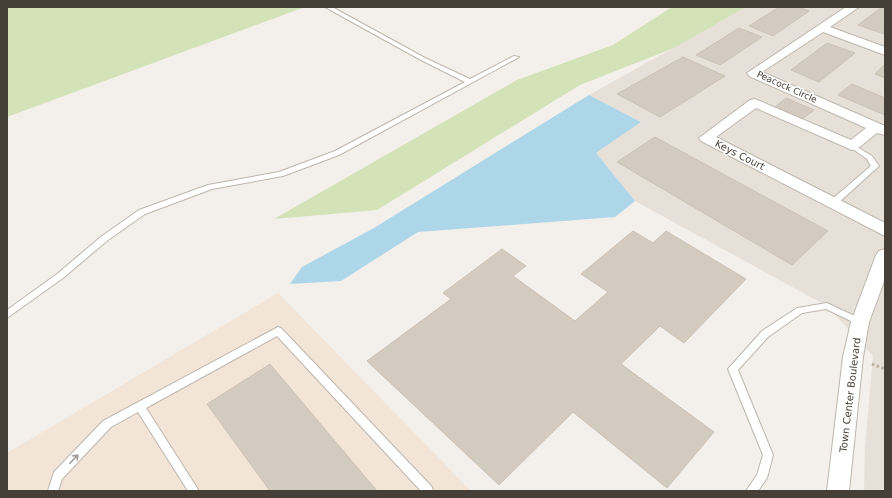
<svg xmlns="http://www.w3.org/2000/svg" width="892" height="498" font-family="'DejaVu Sans',sans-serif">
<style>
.residential{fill:#e6e0d8}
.commercial{fill:#f2e4d7}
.green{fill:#d3e3b7}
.water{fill:#add6e9}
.building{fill:#d3cac0;stroke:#cdc1b4}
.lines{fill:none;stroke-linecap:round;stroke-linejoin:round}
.lane-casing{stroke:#bdb6ad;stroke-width:2}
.street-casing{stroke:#bdb6ad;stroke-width:2}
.path{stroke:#beb0a0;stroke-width:3;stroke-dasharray:2.5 2.5;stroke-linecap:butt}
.lane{fill:#fff;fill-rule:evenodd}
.street{fill:#fff;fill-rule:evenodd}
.oneway{stroke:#a29f9c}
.labels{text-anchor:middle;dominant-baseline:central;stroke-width:3;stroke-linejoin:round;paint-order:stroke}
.far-street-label{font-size:9px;fill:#463f38;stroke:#fff}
.street-label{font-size:10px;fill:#463f38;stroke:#fff}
</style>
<rect width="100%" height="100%" fill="#f3efea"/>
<polygon class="residential" points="746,7 885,7 885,491 864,491 865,448 873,356 827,306 635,201 596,153 641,122 589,95"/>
<polygon class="commercial" points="278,293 471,491 7,491 7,453"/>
<g class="green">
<polygon points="7,7 305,7 7,117"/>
<polygon points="672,7 746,7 674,48 580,85 377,210 274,219 517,80 613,45"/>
</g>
<polygon class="water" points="589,95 641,122 596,153 635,201 615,217 418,232 341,281 290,284 302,267 374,228"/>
<g class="building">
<polygon points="779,7 799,7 809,11 773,36 749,26"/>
<polygon points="882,7 885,7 884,34 858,25"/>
<polygon points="739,28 762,37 720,65 696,55"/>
<polygon points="827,43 855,53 819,82 791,70"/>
<polygon points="683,57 725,76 660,117 617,94"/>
<polygon points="885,64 885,78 875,74"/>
<polygon points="852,84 885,98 885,115 838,95"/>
<polygon points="786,98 814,110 802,119 775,107"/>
<polygon points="655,137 828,231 792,265 617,162"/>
<polygon points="633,231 653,243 666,231 746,279 684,343 660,326 621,364 714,432 667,488 573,412 499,485 367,361 451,299 443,293 502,249 526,266 513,276 575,321 608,292 581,274"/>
<polygon points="270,364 377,491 270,491 207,404"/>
</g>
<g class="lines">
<defs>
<g id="lane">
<polygon points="325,7 332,7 425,58 470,79 514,56 519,57 339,155 283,176 212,189 145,214 108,240 63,278 7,318 7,310 57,274 102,236 139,210 208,185 279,172 335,151 465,82 421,60"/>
<polygon points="852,144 872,156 879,166 836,205 830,205 829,203 830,201 871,166 867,159 850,147 849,146"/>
<polygon points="827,303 863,320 864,322 863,324 860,326 857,324 826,309 802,313 768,337 738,370 773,455 767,478 758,491 746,491 757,475 763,455 728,369 762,331 797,308"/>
<polygon points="278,327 281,328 432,487 433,491 421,491 277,336 146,408 199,491 188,491 138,412 111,427 62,479 58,491 48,491 54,472 103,421"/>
</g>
<g id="street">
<polygon points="846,7 859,7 830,27 885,47 885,55 823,32 762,72 885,126 885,135 877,133 857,149 852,150 756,108 716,137 885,223 885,236 701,141 699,138 750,100 755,99 851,140 866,128 749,76 747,73"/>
<polygon points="885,249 885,279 869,322 863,357 849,491 827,491 843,357 851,322 876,255 879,251"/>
</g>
</defs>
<use href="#lane" class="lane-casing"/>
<use href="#street" class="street-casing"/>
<polyline class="path" points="872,364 885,369"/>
<use href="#lane" class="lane"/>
<use href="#street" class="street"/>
</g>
<defs><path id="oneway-shaft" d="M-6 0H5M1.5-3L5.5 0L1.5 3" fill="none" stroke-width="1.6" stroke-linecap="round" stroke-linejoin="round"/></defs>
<use class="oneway" href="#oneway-shaft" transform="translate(74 459) rotate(-46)"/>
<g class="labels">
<g class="far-street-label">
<text transform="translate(787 87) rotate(24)">Peacock Circle</text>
</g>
<g class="street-label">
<text transform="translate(740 155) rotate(27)">Keys Court</text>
<text transform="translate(850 395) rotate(-83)">Town Center Boulevard</text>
</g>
</g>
<rect width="892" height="498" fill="none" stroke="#463f38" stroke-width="16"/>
</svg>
